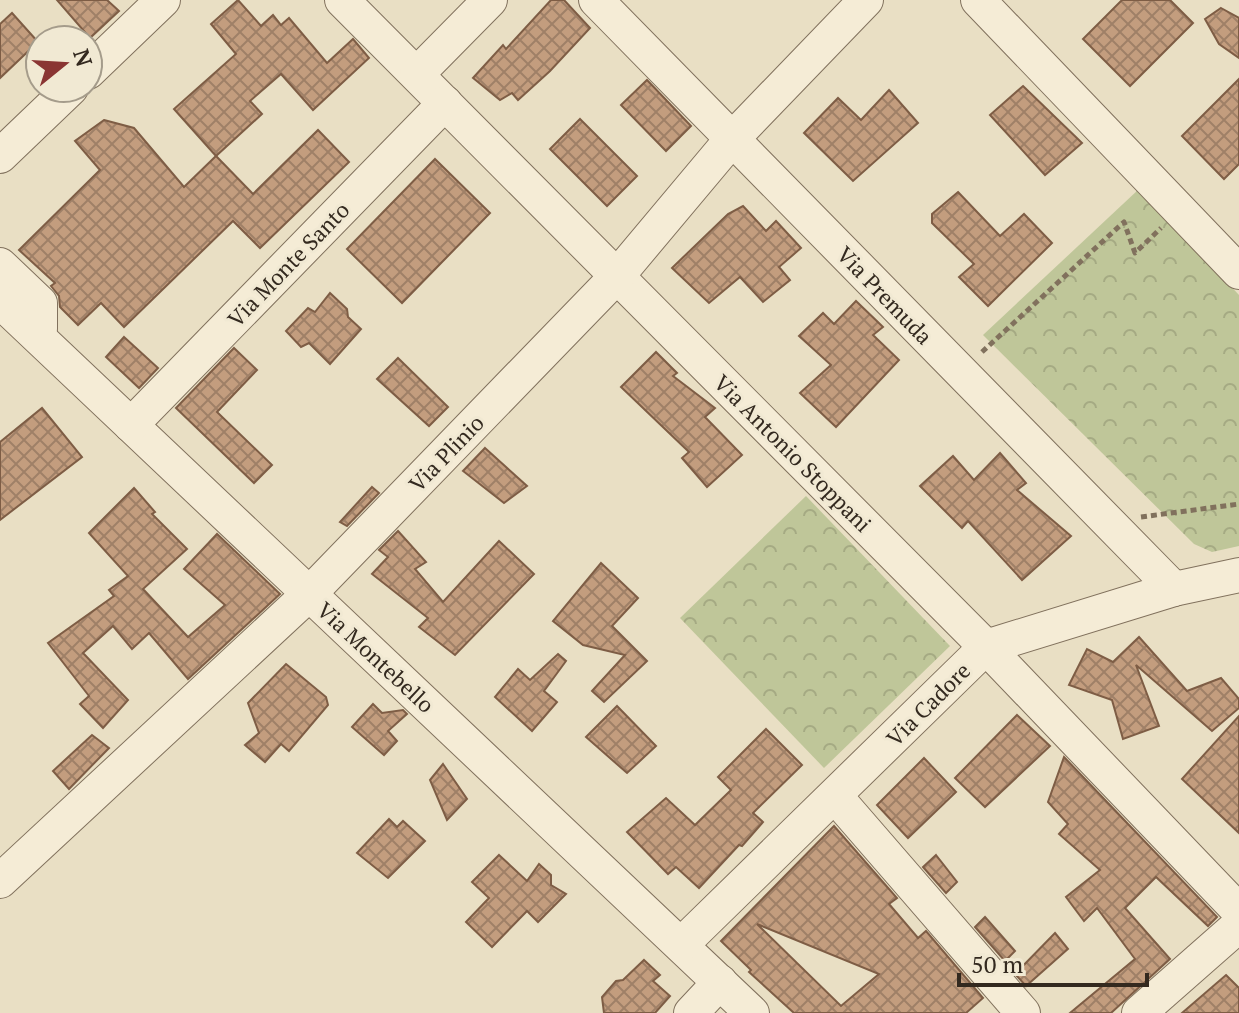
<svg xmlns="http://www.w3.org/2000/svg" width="1239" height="1013" font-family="'PT Serif',serif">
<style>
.park{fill:url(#park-crowns)}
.building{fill:url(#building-cross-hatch);stroke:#7e5d45;stroke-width:2;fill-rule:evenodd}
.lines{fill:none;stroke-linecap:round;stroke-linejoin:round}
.minor-casing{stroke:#81715d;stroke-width:36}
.path{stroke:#81715d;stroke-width:5;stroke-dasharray:6 4;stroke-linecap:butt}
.minor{stroke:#f5ecd6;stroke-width:34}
.labels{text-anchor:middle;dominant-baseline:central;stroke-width:6;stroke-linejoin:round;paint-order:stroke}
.street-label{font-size:22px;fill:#33291f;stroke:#f1e9d3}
</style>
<defs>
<pattern id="park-crowns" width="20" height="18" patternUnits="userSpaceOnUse" patternTransform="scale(2)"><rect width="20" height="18" fill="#bfc699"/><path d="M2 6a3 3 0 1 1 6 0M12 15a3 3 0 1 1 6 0" fill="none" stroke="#a5aa83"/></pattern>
<pattern id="building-cross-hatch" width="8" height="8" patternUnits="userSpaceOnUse" patternTransform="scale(2)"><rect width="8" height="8" fill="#c39d7e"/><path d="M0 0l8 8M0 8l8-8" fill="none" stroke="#9f8067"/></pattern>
</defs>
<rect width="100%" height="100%" fill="#e9dfc4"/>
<g class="park">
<polygon points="1139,189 1239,295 1239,546 1212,552 1194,544 983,335"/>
<polygon points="806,496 950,646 824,768 680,618"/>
</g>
<g class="building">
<polygon points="57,0 107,0 119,11 90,38"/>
<polygon points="238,0 261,26 273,15 281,25 289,18 327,63 353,39 369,58 313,110 281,74 250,101 262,114 216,156 174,109 236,54 211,24"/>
<polygon points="551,0 564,0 590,28 550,71 518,100 512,93 500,100 473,78 503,45 506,49"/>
<polygon points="1122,0 1170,0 1193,23 1130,86 1083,39"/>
<polygon points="1221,8 1239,18 1239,58 1219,44 1205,19"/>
<polygon points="12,13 38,42 0,78 0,24"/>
<polygon points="1239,79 1239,164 1224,179 1182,136"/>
<polygon points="647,80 691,126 666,151 621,105"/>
<polygon points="1023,86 1082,143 1045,175 990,115"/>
<polygon points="889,90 918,123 853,181 804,133 838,98 861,120"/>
<polygon points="580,119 637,176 607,206 550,149"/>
<polygon points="104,120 134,128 184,187 216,156 253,194 318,130 349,162 260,248 233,221 124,327 101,303 78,325 60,307 59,296 51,286 55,283 19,250 100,170 75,141"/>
<polygon points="435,159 490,213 402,303 347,249"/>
<polygon points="958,192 1000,236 1024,214 1052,243 988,306 959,277 974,264 932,223 932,214"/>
<polygon points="743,206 766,231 776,221 801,248 779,267 790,280 763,302 740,277 709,303 672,268 728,214"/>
<polygon points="330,293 347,309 348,317 361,329 330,364 309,343 301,347 286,331 308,308 315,312"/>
<polygon points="856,301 883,327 873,335 899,360 836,427 800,393 831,365 799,336 823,313 834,324"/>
<polygon points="124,337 158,368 139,388 106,357"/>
<polygon points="234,348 257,370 217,412 272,465 254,483 176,408"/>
<polygon points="656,352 677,373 673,376 715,408 705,417 742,455 707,487 682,458 689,452 621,387"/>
<polygon points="398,358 448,407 429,426 377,379"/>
<polygon points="42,408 82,457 0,520 0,442"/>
<polygon points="485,448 527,486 504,503 463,471"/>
<polygon points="1000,453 1026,483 1017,490 1071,536 1022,580 968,521 962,528 920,486 953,456 974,480"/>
<polygon points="372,487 379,493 347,526 340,522"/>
<polygon points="134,488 155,512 152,514 187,549 143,589 188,637 225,605 184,569 217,534 280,594 188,679 149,633 132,649 113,626 83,653 128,700 103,728 80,704 89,696 48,643 114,596 109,590 128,576 89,533"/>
<polygon points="398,531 426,562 415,569 443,602 499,541 534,574 455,655 419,627 428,618 372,574 388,557 379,550"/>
<polygon points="601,563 638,598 612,626 647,661 604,702 592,691 625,655 583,645 553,621"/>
<polygon points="1139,637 1187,691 1221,678 1239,699 1239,708 1212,731 1136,665 1159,726 1123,739 1112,700 1069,685 1087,649 1113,662"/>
<polygon points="558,654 566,661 544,691 557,702 532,731 495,697 518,669 530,680"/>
<polygon points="286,664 326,697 328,705 289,751 281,744 265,762 245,745 259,733 248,703"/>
<polygon points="373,704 382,713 403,710 407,714 388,731 397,741 384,755 352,727"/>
<polygon points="617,706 656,746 627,773 586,737"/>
<polygon points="1017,715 1050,746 985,807 955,778"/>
<polygon points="1239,716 1239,833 1182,779"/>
<polygon points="766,729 802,765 753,813 763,822 742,846 739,845 699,888 676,867 668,874 627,832 666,798 695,825 731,790 718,777"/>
<polygon points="92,735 109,748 69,789 53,771"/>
<polygon points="1064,757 1217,917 1208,926 1156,877 1125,908 1170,959 1111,1013 1070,1013 1135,959 1097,908 1084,921 1066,897 1100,870 1059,834 1068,824 1048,802"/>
<polygon points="924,758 956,792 908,838 877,805"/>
<polygon points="443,764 467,799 447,820 430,780"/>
<polygon points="389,819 397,827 403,821 425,841 388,878 357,853"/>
<path d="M834,826L897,898L889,904L918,938L926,931L983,998L966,1013H794L749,972L751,970L721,941ZM757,924L879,974L841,1006Z"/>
<polygon points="499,855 527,881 539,864 551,875 551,885 566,894 538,922 527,911 492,947 466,922 489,898 472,882"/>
<polygon points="936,855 957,882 946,893 923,867"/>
<polygon points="985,917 1015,951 1005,961 975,927"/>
<polygon points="1055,933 1068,949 1026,986 1015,974"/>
<polygon points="644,960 660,975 653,981 670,996 655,1013 604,1013 602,997 616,981 623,980"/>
<polygon points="1226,975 1239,988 1239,1013 1182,1013"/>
</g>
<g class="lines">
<defs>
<g id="minor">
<polyline points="342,0 986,647 1239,911"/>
<polyline points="596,0 1174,589"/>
<polyline points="978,0 1239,272"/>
<polyline points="88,72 163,0"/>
<polyline points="417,74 490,0"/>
<polyline points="0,156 71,88"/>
<polyline points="0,265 40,303 40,329"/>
<polyline points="0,301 752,1013"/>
<polyline points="131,425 445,103"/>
<polyline points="835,796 1023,1013"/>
<polyline points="0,881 309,594 618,275 732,139 866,0"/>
<polyline points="681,945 986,647 1174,589 1239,575"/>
<polyline points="691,1013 720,982"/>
<polyline points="1139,1013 1239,925"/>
</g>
</defs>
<use href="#minor" class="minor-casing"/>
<g class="path">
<polyline points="982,352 1124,222 1135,253 1161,228"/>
<polyline points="1141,517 1239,504"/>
</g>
<use href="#minor" class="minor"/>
</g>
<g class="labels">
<g class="street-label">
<text transform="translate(288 264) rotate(-46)">Via Monte Santo</text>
<text transform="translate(885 295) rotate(46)">Via Premuda</text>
<text transform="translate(446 453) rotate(-46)">Via Plinio</text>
<text transform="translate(793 453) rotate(45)">Via Antonio Stoppani</text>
<text transform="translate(376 657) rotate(43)">Via Montebello</text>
<text transform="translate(928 704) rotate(-45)">Via Cadore</text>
</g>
</g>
<g transform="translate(64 64) rotate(72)"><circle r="38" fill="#f1e9d3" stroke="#a59c8b" stroke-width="2"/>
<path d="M0-6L14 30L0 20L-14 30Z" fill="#8a3533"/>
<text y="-12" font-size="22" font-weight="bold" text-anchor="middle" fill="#33291f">N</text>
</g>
<path d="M959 973v12h188v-12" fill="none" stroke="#33291f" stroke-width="4"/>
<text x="971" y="973" font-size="24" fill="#33291f" stroke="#f1e9d3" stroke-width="6" paint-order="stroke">50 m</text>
</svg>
